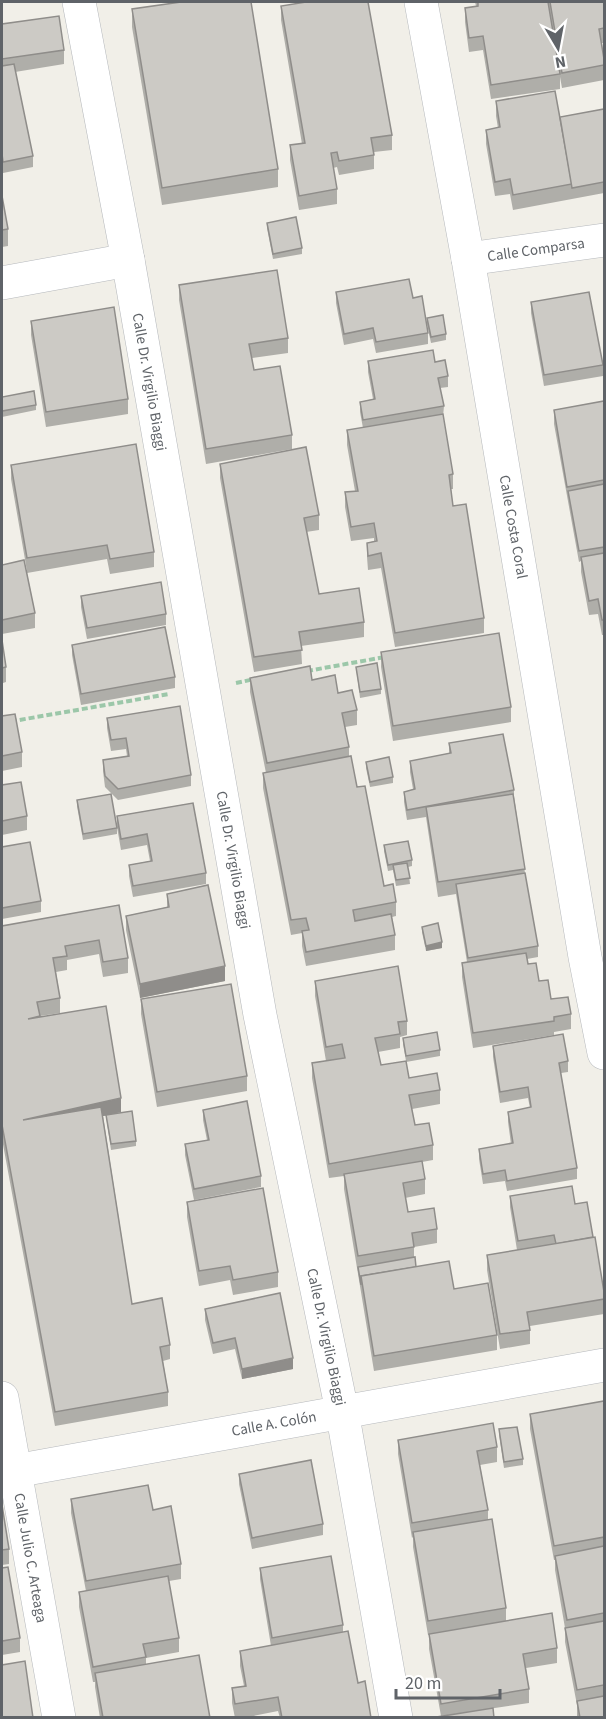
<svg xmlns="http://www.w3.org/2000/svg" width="606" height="1719" font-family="'Source Sans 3',sans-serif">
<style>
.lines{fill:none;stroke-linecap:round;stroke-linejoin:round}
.minor-casing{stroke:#b5b8bc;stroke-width:34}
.path{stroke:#9cc7a9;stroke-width:4;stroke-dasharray:6 3;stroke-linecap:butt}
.minor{stroke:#fff;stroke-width:33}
.wall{fill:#afaea9}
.shaded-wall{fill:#8f8d8a}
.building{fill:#cccac5;stroke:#8f8d8a;stroke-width:1.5}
.labels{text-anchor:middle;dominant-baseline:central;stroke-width:6;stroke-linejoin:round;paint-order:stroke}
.street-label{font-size:15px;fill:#5f6368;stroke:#fff}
</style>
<rect width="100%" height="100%" fill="#f1efe8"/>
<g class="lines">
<defs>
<g id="minor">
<polyline points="79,2 128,260 260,1015 342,1411 396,1718"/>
<polyline points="421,2 468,259 585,957 604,1053"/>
<polyline points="468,259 604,240"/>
<polyline points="2,283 128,260"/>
<polyline points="2,1398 59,1718"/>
<polyline points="15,1471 604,1365"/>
</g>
</defs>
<use href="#minor" class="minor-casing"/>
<g class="path">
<polyline points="307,671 385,657"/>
<polyline points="236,683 255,679"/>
<polyline points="2,723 169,694"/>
</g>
<use href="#minor" class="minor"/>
</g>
<g class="wall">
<polygon points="475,2 604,2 604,43 602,43 604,59 604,80 562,88 557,60 560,74 560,89 491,99 483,50 469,52 465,22 465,8 476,6"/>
<polygon points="281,6 392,135 392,150 374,152 374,169 339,175 337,167 333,168 337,189 337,204 299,210 290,160 290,145 302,144 281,20"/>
<polygon points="132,9 278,169 278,187 162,205 132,27"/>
<polygon points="2,24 64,50 64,64 15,72 33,156 33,167 3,173 2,165"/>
<polygon points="496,101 560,117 604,109 604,193 513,210 510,194 495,196 486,144 486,130 498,128 496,116"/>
<polygon points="2,196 8,229 8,246 2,247"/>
<polygon points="267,223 302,248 302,254 273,259 267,228"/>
<polygon points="179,285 288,338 288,353 252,358 254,370 292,435 292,449 206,464 179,300"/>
<polygon points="336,292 413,298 428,333 428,344 376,353 373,339 344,345 336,303"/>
<polygon points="531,302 603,365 603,376 544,386 531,313"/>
<polygon points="427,318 446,334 446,340 431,343 427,324"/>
<polygon points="31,321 128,399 128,414 46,427 31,335"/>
<polygon points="368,361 435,362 448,376 448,387 440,388 444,406 443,417 453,474 453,489 451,489 453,506 484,618 484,633 395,647 381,568 368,570 367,557 367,543 374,541 374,538 351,541 345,507 345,492 355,491 347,445 347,430 363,428 360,412 360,402 373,399 368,372"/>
<polygon points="2,397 36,405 36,410 2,417"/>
<polygon points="604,401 604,645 603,635 602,635 598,614 589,615 581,572 581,561 579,562 554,424 554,410"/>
<polygon points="220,464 319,515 319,530 306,532 319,594 364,622 364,637 301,646 302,664 254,672 220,478"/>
<polygon points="11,465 154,552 154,567 110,574 107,559 27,573 35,613 35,628 2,634 2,565 27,571 11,479"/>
<polygon points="81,596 166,614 166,625 87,639 81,607"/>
<polygon points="2,640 6,667 6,682 3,683 3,700 2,700"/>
<polygon points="72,645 175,677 175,688 81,705 72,655"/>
<polygon points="381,652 511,707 511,722 393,741 381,667"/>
<polygon points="356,667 381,689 381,694 360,698"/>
<polygon points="250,678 312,680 338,693 357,710 357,725 345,727 349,747 349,757 384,886 396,902 396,916 392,917 395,935 395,950 306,966 302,946 302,933 291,935 263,788 263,773 266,773 250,692"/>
<polygon points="2,716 22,752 22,767 2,771"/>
<polygon points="107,718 191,775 191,786 118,800 105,787 103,771 103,760 127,756 126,749 111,751 107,728"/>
<polygon points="449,743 514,790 514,796 525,873 538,946 538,957 527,959 528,964 551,999 571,1014 571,1029 554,1032 554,1035 473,1048 462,977 462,963 467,962 456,894 438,897 426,817 407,820 404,802 404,792 413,789 410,772 410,761 449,754"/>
<polygon points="366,762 393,777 393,783 370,787 366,768"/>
<polygon points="2,785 27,816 27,830 2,835"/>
<polygon points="77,800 117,828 117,834 83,840 77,806"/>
<polygon points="193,803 206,873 206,884 133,897 129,876 129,865 150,861 147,845 121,850 117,827 117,816"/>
<polygon points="384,845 412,860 412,866 408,867 410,884 396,886 393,870 388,871 384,851"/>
<polygon points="2,847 41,901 41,912 2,919"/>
<polygon points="167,894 225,981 140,998 126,930 126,916 167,907"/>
<polygon points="119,905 128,958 128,973 103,977 99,954 67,960 67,970 56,972 60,998 60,1013 40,1016 40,1017 121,1112 108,1115 136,1141 136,1146 111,1150 106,1116 103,1116 132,1304 170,1345 170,1359 163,1361 168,1392 168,1406 55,1426 2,1139 2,926"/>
<polygon points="422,927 442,948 426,951 422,932"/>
<polygon points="315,981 407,1021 407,1035 400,1037 400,1048 378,1052 381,1065 406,1061 403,1044 403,1038 440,1050 440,1056 406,1062 409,1078 440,1090 440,1104 412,1109 415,1125 433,1145 433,1160 422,1162 425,1179 425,1194 405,1198 408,1212 437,1229 437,1243 414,1247 414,1257 416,1267 454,1289 497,1335 497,1350 374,1371 344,1189 344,1176 329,1178 312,1078 312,1063 326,1061 315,996"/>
<polygon points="141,999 247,1076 247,1091 157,1107 141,1014"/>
<polygon points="493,1046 568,1061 568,1072 561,1073 577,1168 577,1179 507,1191 505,1181 483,1184 479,1159 479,1149 511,1144 508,1122 508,1112 530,1108 528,1098 500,1103 493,1057"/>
<polygon points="203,1110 261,1176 261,1187 194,1200 185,1155 185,1144 207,1140 203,1120"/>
<polygon points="510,1196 575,1204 593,1237 604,1292 604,1314 530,1326 530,1344 500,1349 487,1270 487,1255 517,1250 510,1207"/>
<polygon points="187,1202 278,1272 278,1287 233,1295 230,1280 199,1286 187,1217"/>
<polygon points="205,1309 293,1369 242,1379 235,1349 213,1354 205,1320"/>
<polygon points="604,1401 604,1718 577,1718 577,1705 565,1642 565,1628 555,1570 555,1560 554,1560 530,1429 530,1414"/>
<polygon points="499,1429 523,1459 523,1465 504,1468 499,1435"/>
<polygon points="398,1440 497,1447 497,1462 480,1465 488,1510 488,1519 506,1608 506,1621 557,1648 557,1663 526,1668 529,1689 529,1703 441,1716 429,1649 429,1635 428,1635 413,1547 413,1537 412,1538 398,1454"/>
<polygon points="239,1474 323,1524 323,1535 252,1549 239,1484"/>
<polygon points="71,1499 153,1510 181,1564 181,1579 169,1581 179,1638 179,1652 146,1658 146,1664 210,1718 100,1718 95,1687 95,1682 93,1682 79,1607 79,1592 86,1591 71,1513"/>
<polygon points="2,1505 9,1549 9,1564 2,1565"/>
<polygon points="2,1568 20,1638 20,1652 2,1655"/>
<polygon points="260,1568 343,1625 343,1632 358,1683 371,1718 280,1718 278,1711 243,1718 235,1718 232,1703 232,1688 244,1686 240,1666 240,1651 271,1646 260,1579"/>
</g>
<g class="shaded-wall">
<polygon points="442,942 442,948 426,951 426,946"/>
<polygon points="225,966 225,981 140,998 140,984"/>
<polygon points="121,1098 121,1112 23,1134 23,1120"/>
<polygon points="293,1358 293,1369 242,1379 242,1369"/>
</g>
<g class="building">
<polygon points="181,2 251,2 278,169 162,188 132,9"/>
<polygon points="306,2 368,2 392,135 371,138 374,155 339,161 337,152 331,153 337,189 299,196 290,145 305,143 281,6"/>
<polygon points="478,2 548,2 560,74 491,85 483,36 469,38 465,8 478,6"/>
<polygon points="550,2 604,2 604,28 599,29 604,59 604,65 562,73"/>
<polygon points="59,16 64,50 2,59 2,24"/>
<polygon points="14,64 33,156 3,162 2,154 2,66"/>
<polygon points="555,91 572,184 513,195 510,179 495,182 486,130 500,127 496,101"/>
<polygon points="604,109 604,182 572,188 560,117"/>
<polygon points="2,196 8,229 2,230"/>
<polygon points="296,217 302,248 273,254 267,223"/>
<polygon points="277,270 288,338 249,344 254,370 280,366 292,435 206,449 179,285"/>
<polygon points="409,279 413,298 422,296 428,333 376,342 373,328 344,334 336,292"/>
<polygon points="589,292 603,365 544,375 531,302"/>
<polygon points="114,307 128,399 46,412 31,321"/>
<polygon points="443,315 446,334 431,337 427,318"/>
<polygon points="433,350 435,362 445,360 448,376 438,378 444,406 363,420 360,402 375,399 368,361"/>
<polygon points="34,391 36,405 2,411 2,397"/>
<polygon points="604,401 604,480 567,487 554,410"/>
<polygon points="443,414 453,474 449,475 453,506 466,504 484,618 395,633 381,553 368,556 367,543 377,541 374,523 351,527 345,492 358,491 347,430"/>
<polygon points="136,444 154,552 110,559 107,545 27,558 11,465"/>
<polygon points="306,447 319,515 304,518 319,594 359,588 364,622 299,632 302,650 254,657 220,464"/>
<polygon points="604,484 604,547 579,551 568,491"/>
<polygon points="604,553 604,620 602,620 598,599 589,601 581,557"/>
<polygon points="24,560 35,613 2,620 2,565"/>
<polygon points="161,582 166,614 87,628 81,596"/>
<polygon points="165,627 175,677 81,694 72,645"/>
<polygon points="499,633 511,707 393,726 381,652"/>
<polygon points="2,640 6,667 2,668"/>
<polygon points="377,663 381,689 360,692 356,667"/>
<polygon points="310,666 312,680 335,675 338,693 352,690 357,710 342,713 349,747 267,763 250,678"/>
<polygon points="180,706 191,775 118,789 105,776 103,760 129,756 126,738 111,740 107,718"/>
<polygon points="15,714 22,752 2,756 2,716"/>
<polygon points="503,734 514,790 407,810 404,792 415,789 410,761 451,753 449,743"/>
<polygon points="351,756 357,787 365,786 384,886 393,884 396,902 353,910 355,921 391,914 395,935 306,952 302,931 309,930 306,918 291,920 263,773"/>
<polygon points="389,757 393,777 370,782 366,762"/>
<polygon points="21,782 27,816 2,821 2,785"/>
<polygon points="111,794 117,828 83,834 77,800"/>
<polygon points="513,794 525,869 438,882 426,807"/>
<polygon points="193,803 206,873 133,886 129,865 152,861 147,834 121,839 117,816"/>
<polygon points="408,841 412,860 388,865 384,845"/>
<polygon points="30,842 41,901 2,908 2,847"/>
<polygon points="407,863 410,878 396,880 393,865"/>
<polygon points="525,873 538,946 468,958 456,884"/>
<polygon points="208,885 225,966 140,984 126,916 169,907 167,894"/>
<polygon points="119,905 128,958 103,962 99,940 65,946 67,956 53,958 60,998 37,1002 40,1016 28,1019 106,1006 121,1098 23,1120 101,1107 132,1304 162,1298 170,1345 160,1347 168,1392 55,1412 2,1125 2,926"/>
<polygon points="438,923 442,942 426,946 422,927"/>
<polygon points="526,953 528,964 536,963 539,981 548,980 551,999 568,997 571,1014 554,1017 554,1021 473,1033 462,963"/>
<polygon points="398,966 407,1021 398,1022 400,1034 375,1038 381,1065 406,1061 409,1078 437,1073 440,1090 409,1095 415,1125 429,1123 433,1145 329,1164 312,1063 345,1058 342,1044 326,1047 315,981"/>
<polygon points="231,984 247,1076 157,1092 141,999"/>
<polygon points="437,1032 440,1050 406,1056 403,1038"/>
<polygon points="563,1034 568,1061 559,1063 577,1168 507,1181 505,1170 483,1174 479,1149 513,1143 508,1112 531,1107 528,1087 500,1092 493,1046"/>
<polygon points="247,1101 261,1176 194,1189 185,1144 209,1140 203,1110"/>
<polygon points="132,1111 136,1141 111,1144 106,1115"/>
<polygon points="422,1161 425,1179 403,1183 408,1212 434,1208 437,1229 412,1233 414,1247 358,1256 344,1174"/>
<polygon points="572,1186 575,1204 587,1202 593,1237 556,1244 554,1235 518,1241 510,1196"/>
<polygon points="263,1188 278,1272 233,1280 230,1266 199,1271 187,1202"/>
<polygon points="595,1237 604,1292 604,1299 527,1312 530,1330 500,1334 487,1255"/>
<polygon points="415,1257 416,1267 361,1276 361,1285 358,1267"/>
<polygon points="449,1261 454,1289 488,1283 497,1335 374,1356 361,1276"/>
<polygon points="280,1293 293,1358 242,1369 235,1338 213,1343 205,1309"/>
<polygon points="604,1401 604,1537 554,1546 530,1414"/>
<polygon points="493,1423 497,1447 477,1451 488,1510 412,1523 398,1440"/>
<polygon points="517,1427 523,1459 504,1462 499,1429"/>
<polygon points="311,1460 323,1524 252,1538 239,1474"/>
<polygon points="148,1485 153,1510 171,1506 181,1564 86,1581 71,1499"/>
<polygon points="2,1505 9,1549 2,1550"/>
<polygon points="492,1519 506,1608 428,1621 413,1532"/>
<polygon points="604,1546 604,1613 567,1620 555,1556"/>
<polygon points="331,1556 343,1625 272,1638 260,1568"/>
<polygon points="8,1567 20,1638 2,1641 2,1568"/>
<polygon points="168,1576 179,1638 143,1644 146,1657 93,1667 79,1592"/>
<polygon points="552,1613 557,1648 523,1654 529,1689 441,1704 429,1634"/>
<polygon points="604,1621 604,1685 577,1690 565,1628"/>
<polygon points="348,1631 358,1683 365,1681 371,1718 282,1718 278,1697 235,1704 232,1688 246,1686 240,1651"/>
<polygon points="199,1655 210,1718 103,1718 95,1673"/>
<polygon points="25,1661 33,1718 2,1718 2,1665"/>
<polygon points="604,1696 604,1718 580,1718 577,1701"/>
<polygon points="493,1708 494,1718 437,1718 437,1717"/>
</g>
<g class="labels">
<g class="street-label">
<text transform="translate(536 250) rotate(-8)">Calle Comparsa</text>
<text transform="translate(149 382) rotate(80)">Calle Dr. Virgilio Biaggi</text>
<text transform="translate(513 527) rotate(80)">Calle Costa Coral</text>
<text transform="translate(233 860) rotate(80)">Calle Dr. Virgilio Biaggi</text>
<text transform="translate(326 1337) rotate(78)">Calle Dr. Virgilio Biaggi</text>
<text transform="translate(274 1424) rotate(-10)">Calle A. Colón</text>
<text transform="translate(30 1558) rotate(80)">Calle Julio C. Arteaga</text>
</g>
</g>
<rect width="606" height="1719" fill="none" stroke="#5f6368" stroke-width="6"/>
<g transform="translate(558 48) rotate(170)" stroke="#ffffff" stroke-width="4.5" paint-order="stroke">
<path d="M0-4.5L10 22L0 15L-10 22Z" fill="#5f6368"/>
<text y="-9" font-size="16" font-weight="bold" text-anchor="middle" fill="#5f6368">N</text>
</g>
<path d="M396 1689v9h104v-9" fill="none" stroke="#5f6368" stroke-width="3"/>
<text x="405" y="1689" font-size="18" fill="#5f6368" stroke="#ffffff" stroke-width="4.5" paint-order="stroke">20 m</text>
</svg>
